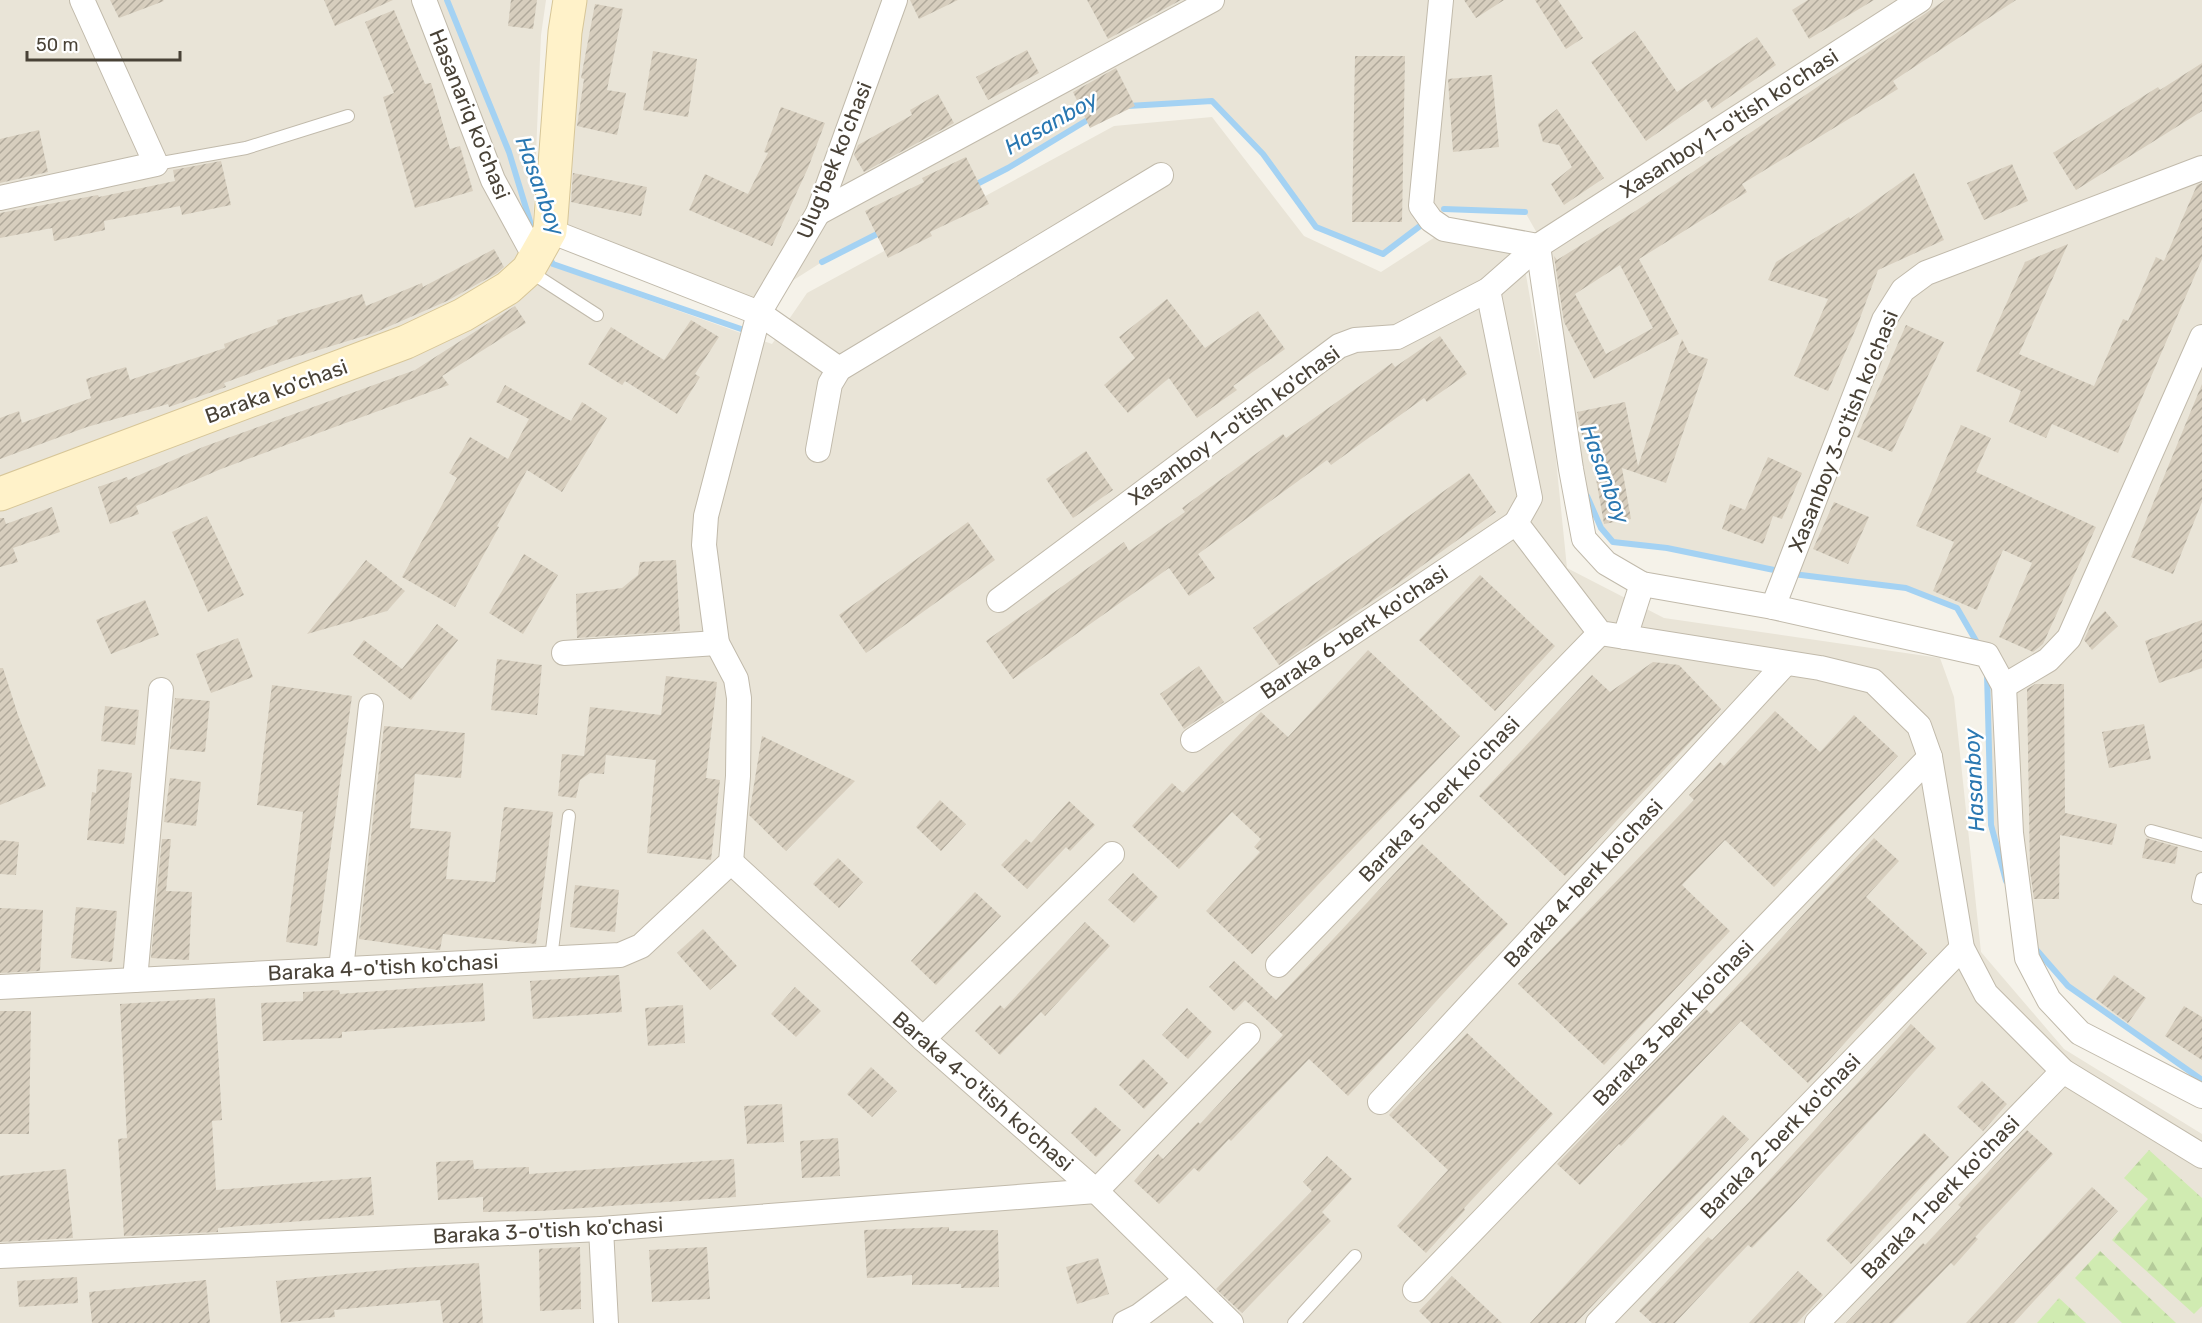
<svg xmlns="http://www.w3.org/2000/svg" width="2202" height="1323" font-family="Rubik,sans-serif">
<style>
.residential{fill:#e9e4d7}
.forest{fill:url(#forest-firs)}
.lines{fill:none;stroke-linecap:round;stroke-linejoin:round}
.stream{stroke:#a4d2f3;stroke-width:6}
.building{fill:url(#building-hatch);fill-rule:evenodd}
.service-casing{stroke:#c1baab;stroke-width:14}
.minor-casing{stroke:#c1baab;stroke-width:26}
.secondary-casing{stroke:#d7c698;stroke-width:35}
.service{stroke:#fff;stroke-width:12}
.minor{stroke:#fff;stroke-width:24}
.secondary{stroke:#fff2c9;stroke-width:33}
.labels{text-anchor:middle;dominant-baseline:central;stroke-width:5;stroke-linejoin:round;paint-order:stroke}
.street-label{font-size:21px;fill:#494237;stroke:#fff}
.water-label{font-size:22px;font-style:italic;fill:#2a78b2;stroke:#fff}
</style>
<defs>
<pattern id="forest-firs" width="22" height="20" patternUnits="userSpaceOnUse" patternTransform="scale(1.5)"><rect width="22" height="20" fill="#d0ebb1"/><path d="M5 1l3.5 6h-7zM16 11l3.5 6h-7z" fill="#b4cb99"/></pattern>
<pattern id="building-hatch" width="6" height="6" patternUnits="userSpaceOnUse" patternTransform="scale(1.5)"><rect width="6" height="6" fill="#d7cebe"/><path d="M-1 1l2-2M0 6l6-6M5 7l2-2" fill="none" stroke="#b0a99b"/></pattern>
</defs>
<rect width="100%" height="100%" fill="#f5f2e9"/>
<g class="residential">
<polygon points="0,0 546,0 541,35 533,225 555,267 772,344 807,293 1114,126 1212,117 1304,236 1381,272 1463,219 1518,229 1553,430 1567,568 1664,618 1940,658 1954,697 1981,952 2064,1049 2202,1134 2202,1323 0,1323"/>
<polygon points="576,0 2202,0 2202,1080 2068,986 2019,931 1991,825 1987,660 1957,608 1906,588 1793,574 1667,548 1613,542 1601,528 1592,510 1573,452 1546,249 1525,212 1444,209 1383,254 1316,227 1263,154 1211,101 1108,108 1008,168 822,262 759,302 567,227"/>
</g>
<g class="forest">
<polygon points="2149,1150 2202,1198 2202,1306 2194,1314 2112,1240 2148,1199 2124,1178"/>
<polygon points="2100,1251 2176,1323 2122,1323 2075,1278"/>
<polygon points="2059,1298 2086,1323 2037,1323"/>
</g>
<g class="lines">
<g class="stream">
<polyline points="447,0 509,152 533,231"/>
<polyline points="1128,106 1212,101 1263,154 1316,227 1383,254 1424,223"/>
<polyline points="973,186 1008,168 1094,116"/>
<polyline points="1444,209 1525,212"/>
<polyline points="547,255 553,264 744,330"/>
<polyline points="822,262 883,231"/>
<polyline points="1587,496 1601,528 1613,542 1667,548 1779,571"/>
<polyline points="1793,574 1906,588 1957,608 1979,646"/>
<polyline points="1987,674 1991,825 2006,881"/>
<polyline points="2034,947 2068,986 2202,1080"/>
</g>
</g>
<g class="building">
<polygon points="110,0 163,0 164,1 119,18"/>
<polygon points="324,0 393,0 335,26"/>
<polygon points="511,0 537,0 533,29 508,26"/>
<polygon points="910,0 958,0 919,19"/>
<polygon points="1087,0 1181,0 1108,39"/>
<polygon points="1464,0 1504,0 1476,18"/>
<polygon points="1535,0 1558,0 1583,38 1566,49"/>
<polygon points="1808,0 1874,0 1809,39 1792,10"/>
<path d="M1945,0H2016L1893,81L1898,89L1742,184L1747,192L1639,259L1679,334L1594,379L1564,322L1554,256L1557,260L1637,210ZM1620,265L1653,328L1606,354L1575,294Z"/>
<polygon points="595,4 623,9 607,90 626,93 617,135 577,126 584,79 581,78"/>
<polygon points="394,10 425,84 431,83 450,149 460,146 473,191 415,208 383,97 394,93 365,22"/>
<polygon points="1635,31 1677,92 1757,37 1776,65 1712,109 1706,99 1646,141 1591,62"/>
<polygon points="1027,50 1039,73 988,100 976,77"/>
<polygon points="653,51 697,59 688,117 643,110"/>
<polygon points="1355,56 1405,56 1402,222 1352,222"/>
<polygon points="2202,63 2202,111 2076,190 2053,153 2158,87 2160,90"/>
<polygon points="1116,68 1135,106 1090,128 1073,92"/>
<polygon points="1492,75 1499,147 1453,152 1448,79"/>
<polygon points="938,94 954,123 864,172 854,155 858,145 912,115 910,110"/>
<polygon points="781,107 825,123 808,168 772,246 689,210 705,174 748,194 768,153 764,152"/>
<polygon points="1557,109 1604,178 1564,205 1551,184 1572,167 1559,145 1543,142 1538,124"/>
<polygon points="39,130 48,172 0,183 0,139"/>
<polygon points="966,157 989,204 930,232 932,236 888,258 865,211 924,182 922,178"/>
<polygon points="221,161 231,205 182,215 180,206 104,221 105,230 54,241 52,228 0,238 0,213 98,195 99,197 175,181 173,170"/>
<polygon points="2012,164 2028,201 1984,220 1967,183"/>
<polygon points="573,173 647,187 641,216 571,202"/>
<polygon points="1914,173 1944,240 1878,270 1857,326 1828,391 1794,376 1828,299 1768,280 1776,262 1849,217 1850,219"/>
<polygon points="2202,183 2202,259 2118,453 2052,424 2046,438 2009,422 2021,391 1976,371 2025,262 2068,244 2019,354 2094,386 2123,319 2128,321 2156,257 2164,261 2197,185"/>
<polygon points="494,249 504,267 497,273 447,301 374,333 286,360 224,383 226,387 169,407 168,404 87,427 0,459 0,418 19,411 22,423 91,398 86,379 126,367 130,380 225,348 224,344 278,324 277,320 362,294 366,306 422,283 423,287"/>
<polygon points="1167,299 1205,348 1258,311 1285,349 1233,386 1237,390 1197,418 1169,378 1128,413 1104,385 1135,358 1119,337"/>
<polygon points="515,306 526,323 442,376 449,385 221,469 136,506 139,514 110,524 98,487 127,477 128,480 203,447 415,370"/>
<polygon points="691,320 719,337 695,374 700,377 677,414 625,381 622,385 588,364 611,327 664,360"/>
<polygon points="1906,325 1944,342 1892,452 1857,437"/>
<polygon points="1440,336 1467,374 1427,402 1424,398 1331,465 1327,460 1198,554 1215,578 1189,596 1169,568 1013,679 986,641 1124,542 1129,551 1185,512 1182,508 1283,434 1286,438 1392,363 1395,367"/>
<polygon points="1682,339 1689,353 1708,359 1666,483 1622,468 1631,519 1604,524 1588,433 1582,435 1577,412 1625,402 1638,466"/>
<polygon points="2202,384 2202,502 2173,574 2131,557"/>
<polygon points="505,385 571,421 582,402 607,418 562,492 527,470 497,526 499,527 455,607 402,577 457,478 449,473 470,437 508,459 529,419 496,402"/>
<polygon points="1961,425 1991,438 1976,472 2096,527 2043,644 2033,652 1999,637 2032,563 2003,550 1977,610 1933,591 1954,542 1916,526"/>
<polygon points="1086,451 1113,490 1073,518 1046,479"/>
<polygon points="1768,457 1802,473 1782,519 1773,516 1763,544 1722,529 1730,504 1745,510"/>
<polygon points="1469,473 1496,512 1397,584 1279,665 1253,628"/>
<polygon points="1834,502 1869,517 1848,564 1813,549"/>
<polygon points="52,507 60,532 13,548 18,562 0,567 0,518 4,518 6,524"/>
<polygon points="207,516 244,595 208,612 172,532"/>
<polygon points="968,522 995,560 866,653 839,615"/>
<polygon points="524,554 558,575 523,634 489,613"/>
<polygon points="366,560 405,591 387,611 307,634"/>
<polygon points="676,560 680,631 577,638 576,594 622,588 638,575 640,562"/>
<polygon points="1480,575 1555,646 1495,711 1419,640"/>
<polygon points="145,600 159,635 111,654 96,620"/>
<polygon points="2105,611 2118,626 2092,650 2084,640 2091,625"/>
<polygon points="2202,620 2202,668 2159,683 2145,641"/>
<polygon points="437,624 458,640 411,700 353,655 364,640 402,669"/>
<polygon points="238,638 253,677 211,693 196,654"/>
<polygon points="1368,650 1460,736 1252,954 1206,911 1260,852 1254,847 1261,839 1232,812 1179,869 1132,826 1172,783 1183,793 1261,712 1288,737"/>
<polygon points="497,659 542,665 537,715 491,710"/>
<polygon points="1653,662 1679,665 1721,709 1565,876 1479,796 1592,675 1610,692"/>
<polygon points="1199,666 1224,702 1184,729 1160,694"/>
<polygon points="0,668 3,668 18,715 46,786 0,805"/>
<polygon points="666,676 717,682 706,778 720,780 711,860 647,853 656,760 606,755 604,774 590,773 580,780 576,798 558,796 562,754 584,756 590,707 661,715"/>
<polygon points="2035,684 2064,684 2065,813 2117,824 2112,845 2060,835 2059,899 2034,899 2030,871 2027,689"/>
<polygon points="272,685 352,696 317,946 286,942 303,812 257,805"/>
<polygon points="175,698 210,701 205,752 170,749"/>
<polygon points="105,706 139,710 135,745 101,741"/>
<polygon points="1775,711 1820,752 1854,715 1898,756 1774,887 1725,840 1682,885 1730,931 1604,1065 1518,984 1694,800 1689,795 1720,762 1724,766"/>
<polygon points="2144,724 2151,759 2109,768 2102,732"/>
<polygon points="384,726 465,733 461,778 415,774 410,828 451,832 446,879 495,882 504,807 553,812 536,944 443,934 440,950 438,950 359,939"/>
<polygon points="762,736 855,781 786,851 749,815"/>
<polygon points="98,769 132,773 124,844 87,840 92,792 96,793"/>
<polygon points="170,778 201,782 196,826 164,822"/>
<polygon points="940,800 966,824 941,851 916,827"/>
<polygon points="1069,801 1095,825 1070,851 1066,847 1027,889 1001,865 1026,839 1031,843"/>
<polygon points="1874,838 1899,861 1866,897 1927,953 1808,1083 1741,1021 1621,1146 1619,1144 1580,1185 1557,1164 1706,1009 1711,1014"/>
<polygon points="2146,838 2178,847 2175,864 2142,858"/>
<polygon points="162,839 171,839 166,891 192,892 189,960 151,958"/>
<polygon points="0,840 19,842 16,875 0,874"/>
<polygon points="1422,844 1508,924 1348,1096 1309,1059 1231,1141 1229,1139 1199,1172 1194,1168 1159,1204 1134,1181 1158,1154 1163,1159 1198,1122 1200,1124 1283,1035 1245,1000 1234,1011 1209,987 1234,961 1276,1000"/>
<polygon points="838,858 863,882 839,908 813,884"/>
<polygon points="1133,873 1158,897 1134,923 1108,900"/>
<polygon points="575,885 619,890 615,932 570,927"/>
<polygon points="975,892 1001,916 936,985 911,961"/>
<polygon points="76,907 117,911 112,962 71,958"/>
<polygon points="0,908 43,910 40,971 0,973"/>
<polygon points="1085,922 1110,946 1045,1016 1041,1012 1000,1055 975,1031 1000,1005 1004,1009"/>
<polygon points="703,929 737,966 710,990 677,953"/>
<polygon points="619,975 622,1012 533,1019 530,981"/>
<polygon points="2114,975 2146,998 2128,1023 2096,999"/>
<polygon points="483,983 485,1021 342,1032 342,1038 263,1041 261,1003 303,1001 303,992 339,990 340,994"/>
<polygon points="795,987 821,1011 796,1037 771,1014"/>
<polygon points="215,998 222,1120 212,1121 216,1190 371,1177 374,1215 218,1228 218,1232 124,1236 118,1139 127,1138 120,1004"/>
<polygon points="683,1005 685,1043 648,1046 645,1008"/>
<polygon points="2184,1006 2202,1017 2202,1060 2165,1036"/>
<polygon points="1187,1008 1212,1032 1188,1059 1162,1035"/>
<polygon points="0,1011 31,1011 29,1134 0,1134"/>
<polygon points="1911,1024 1936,1048 1792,1206 1752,1248 1748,1245 1675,1323 1652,1323 1639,1311 1708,1237 1712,1240 1752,1199"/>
<polygon points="1467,1033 1553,1114 1464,1208 1465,1210 1426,1253 1397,1226 1448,1170 1389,1115"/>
<polygon points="1143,1059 1168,1083 1144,1109 1119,1085"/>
<polygon points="871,1067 897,1091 872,1117 847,1094"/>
<polygon points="1982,1081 2007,1104 1983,1131 1957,1107"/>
<polygon points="782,1104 784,1142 747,1144 744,1106"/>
<polygon points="1095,1107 1121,1130 1096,1157 1071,1133"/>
<polygon points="1723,1115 1749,1139 1576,1323 1530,1323"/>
<polygon points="2027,1130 2053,1154 1975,1237 1978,1239 1954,1266 1951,1263 1893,1323 1846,1323 1923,1243 1925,1245 1961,1207 1958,1205"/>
<polygon points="1924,1133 1949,1157 1851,1264 1826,1240"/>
<polygon points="838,1138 840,1176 802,1178 800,1141"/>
<polygon points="1327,1156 1352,1179 1322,1212 1331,1221 1242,1313 1216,1289 1312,1191 1303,1182"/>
<polygon points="734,1159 736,1197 541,1211 483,1212 483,1197 438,1200 436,1162 473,1160 474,1169 529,1167 529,1174"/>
<polygon points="66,1169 73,1238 0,1242 0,1176"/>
<polygon points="2092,1187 2118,1211 2034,1301 2014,1323 1966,1323"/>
<polygon points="949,1227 949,1231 998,1230 999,1287 961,1288 961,1284 912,1285 912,1275 867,1278 864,1230"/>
<polygon points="580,1247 581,1309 540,1311 539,1249"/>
<polygon points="707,1247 710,1299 652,1302 649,1250"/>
<polygon points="1098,1258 1109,1294 1077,1304 1066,1267"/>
<polygon points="479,1263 483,1323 443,1323 440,1300 334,1310 335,1317 281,1323 276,1281 404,1268"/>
<polygon points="1798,1271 1823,1295 1797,1323 1749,1323"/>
<polygon points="1452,1276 1502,1323 1431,1323 1419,1311"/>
<polygon points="77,1277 78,1303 19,1307 17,1281"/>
<polygon points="206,1280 210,1323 92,1323 89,1292"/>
</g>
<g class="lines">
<defs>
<g id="service">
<polyline points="156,164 246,148 348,116"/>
<polyline points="529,271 597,315"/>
<polyline points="2151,831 2202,845"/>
<polyline points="2202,879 2198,897 2202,898"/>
<polyline points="551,958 569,816"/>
<polyline points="1294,1323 1355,1256"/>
</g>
<g id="minor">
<polyline points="424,0 493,180 536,259"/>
<polyline points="1441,0 1421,206 1431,220 1444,229 1538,246"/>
<polyline points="0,198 156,164 82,0"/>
<polyline points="818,213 1212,0"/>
<polyline points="550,231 759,313 839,369"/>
<polyline points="1538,246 1571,469 1584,539 1606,563 1642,584 1773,607 1987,655 2004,686 2011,833 2027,958 2049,1000 2080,1033 2202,1096"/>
<polyline points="1488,290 1530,498 1516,523 1600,633 1820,668 1873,681 1919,726 1930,757 1962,948 1986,994 2063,1071 2202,1156"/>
<polyline points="818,450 830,384 839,369 1161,175"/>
<polyline points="999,600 1339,346 1355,340 1397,337 1488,290 1538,246 1920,0"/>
<polyline points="1773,607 1884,320 1903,290 1926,273 2202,168"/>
<polyline points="1625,637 1642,584"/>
<polyline points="564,653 717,643"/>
<polyline points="2004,686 2048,660 2069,638 2202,337"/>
<polyline points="1193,740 1516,523"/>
<polyline points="731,862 923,1039 1096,1191 1231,1323"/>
<polyline points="1278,965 1600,633"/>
<polyline points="341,969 371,706"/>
<polyline points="135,980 161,690"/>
<polyline points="0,987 620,955 641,946 731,862 738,776 739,698 736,679 717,643 704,545 706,516 759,313 818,213 895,0"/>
<polyline points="923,1039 1112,854"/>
<polyline points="1380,1102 1785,664"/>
<polyline points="601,1229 606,1323"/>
<polyline points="0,1256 601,1229 1096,1191 1248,1035"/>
<polyline points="1415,1290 1930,757"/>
<polyline points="1125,1323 1139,1316 1187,1280"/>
<polyline points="1598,1323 1962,948"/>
<polyline points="1817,1323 2063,1071"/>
</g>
<polyline id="secondary" points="0,494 406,342 463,315 508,288 528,270 550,231 565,32 570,0"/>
</defs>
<use href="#service" class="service-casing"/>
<use href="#minor" class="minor-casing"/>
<use href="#secondary" class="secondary-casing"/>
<use href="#service" class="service"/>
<use href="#minor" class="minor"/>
<use href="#secondary" class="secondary"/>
</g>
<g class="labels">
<g class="street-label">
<text transform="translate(470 114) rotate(68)">Hasanariq ko'chasi</text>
<text transform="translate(1729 123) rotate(-33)">Xasanboy 1-o'tish ko'chasi</text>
<text transform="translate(834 160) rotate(-68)">Ulug'bek ko'chasi</text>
<text transform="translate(276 391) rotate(-20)">Baraka ko'chasi</text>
<text transform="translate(1234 425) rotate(-36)">Xasanboy 1-o'tish ko'chasi</text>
<text transform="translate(1843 431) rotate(-68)">Xasanboy 3-o'tish ko'chasi</text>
<text transform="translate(1354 632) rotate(-34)">Baraka 6-berk ko'chasi</text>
<text transform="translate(1439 799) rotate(-46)">Baraka 5-berk ko'chasi</text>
<text transform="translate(1583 883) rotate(-47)">Baraka 4-berk ko'chasi</text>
<text transform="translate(383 967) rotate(-3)">Baraka 4-o'tish ko'chasi</text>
<text transform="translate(1673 1023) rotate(-46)">Baraka 3-berk ko'chasi</text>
<text transform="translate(983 1091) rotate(41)">Baraka 4-o'tish ko'chasi</text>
<text transform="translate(1780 1136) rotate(-46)">Baraka 2-berk ko'chasi</text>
<text transform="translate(1940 1197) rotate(-46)">Baraka 1-berk ko'chasi</text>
<text transform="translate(548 1230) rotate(-3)">Baraka 3-o'tish ko'chasi</text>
</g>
<g class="water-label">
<text transform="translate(1051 123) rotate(-30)">Hasanboy</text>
<text transform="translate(540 186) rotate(70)">Hasanboy</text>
<text transform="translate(1605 474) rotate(70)">Hasanboy</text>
<text transform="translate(1974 780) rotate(-93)">Hasanboy</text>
</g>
</g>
<path d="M27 51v9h153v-9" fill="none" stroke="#494237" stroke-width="3"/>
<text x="36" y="51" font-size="18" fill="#494237" stroke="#ffffff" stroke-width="4.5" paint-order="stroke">50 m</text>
</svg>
